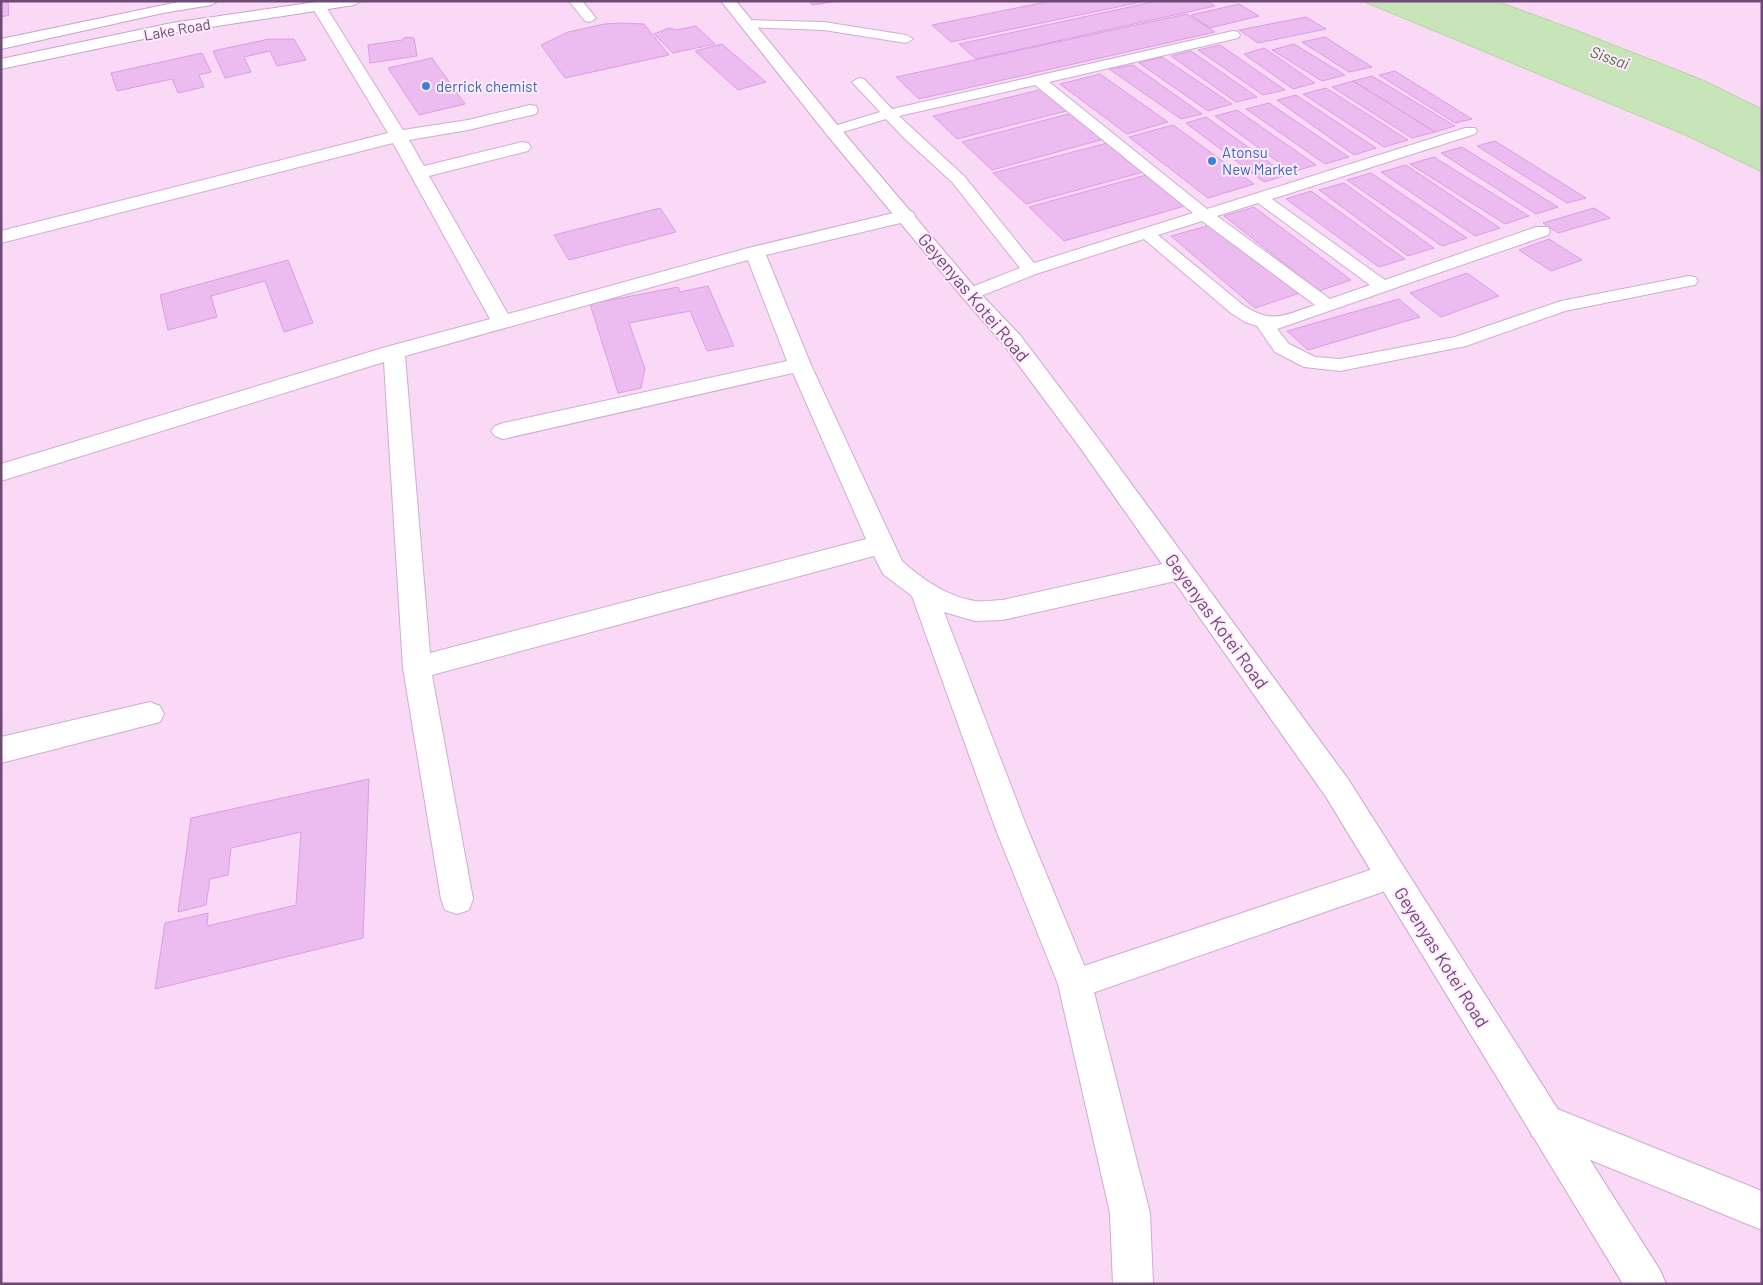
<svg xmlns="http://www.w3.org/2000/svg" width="1763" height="1285" font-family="Barlow,sans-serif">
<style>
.residential{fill:#f9d9f6}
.water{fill:#c8e5b9;stroke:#b2d79f}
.building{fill:#ecbcf1;stroke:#dc9de4}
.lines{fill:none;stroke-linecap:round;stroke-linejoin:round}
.lane-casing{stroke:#ceaecf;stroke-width:2}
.street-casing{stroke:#ceaecf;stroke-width:2}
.secondary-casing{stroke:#c9a4cb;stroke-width:2}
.lane{fill:#fff;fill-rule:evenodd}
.street{fill:#fff;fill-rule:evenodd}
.secondary{fill:#fff;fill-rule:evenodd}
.shop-dot{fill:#3f7fe0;stroke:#ffeafd;stroke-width:2}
.labels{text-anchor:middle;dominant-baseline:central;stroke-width:4;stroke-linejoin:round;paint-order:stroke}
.far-street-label{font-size:15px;fill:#6e4a74;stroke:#ffeafd}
.far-shop-label{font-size:15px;fill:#366cbe;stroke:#ffeafd;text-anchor:start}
.far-water-label{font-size:16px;font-style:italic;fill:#4d723b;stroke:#ffeafd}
.street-label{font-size:18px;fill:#6e4a74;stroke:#ffeafd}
</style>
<rect width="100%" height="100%" fill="#fce4f9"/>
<rect class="residential" x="1" y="1" width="1761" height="1283"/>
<polygon class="water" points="1362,1 1496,1 1573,29 1703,80 1762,109 1762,172 1683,134"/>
<g class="building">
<polygon points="1,1 8,1 9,15 1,17"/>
<polygon points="809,1 839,1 812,5"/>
<polygon points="1051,1 1146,1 951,42 932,25"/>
<polygon points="1157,1 1207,1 1215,6 976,59 959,44"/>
<polygon points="1239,4 1259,16 1210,28 1191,15"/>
<polygon points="1187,14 1215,32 919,99 896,77"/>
<polygon points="1306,17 1326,29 1258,43 1239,30"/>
<polygon points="620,23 644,24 669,55 565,78 541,45 568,32 604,24"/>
<polygon points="696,26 715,44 673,53 654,34 669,28 677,30"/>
<polygon points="405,37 414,38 417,56 370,63 368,45 402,40"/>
<polygon points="1325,37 1372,67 1349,72 1302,42"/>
<polygon points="269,39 294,39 306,60 277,66 270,51 244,57 251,72 225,78 213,51"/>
<polygon points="722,44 766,82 738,90 695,51"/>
<polygon points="1294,44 1345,75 1322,81 1272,50"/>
<polygon points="1220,45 1285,90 1263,95 1198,50"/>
<polygon points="1264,48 1315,83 1293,89 1244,54"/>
<polygon points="1191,51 1257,97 1236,102 1171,56"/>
<polygon points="202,53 211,72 199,75 204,87 178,93 172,79 117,91 111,73"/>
<polygon points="1162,57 1232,104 1208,111 1139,63"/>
<polygon points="432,58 465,104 419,115 388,68"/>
<polygon points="1133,65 1202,114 1181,119 1109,69"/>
<polygon points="1395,71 1472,119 1455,123 1379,75"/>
<polygon points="1100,74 1168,122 1127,134 1060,84"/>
<polygon points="1372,76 1455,126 1435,132 1353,81"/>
<polygon points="1353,81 1435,132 1412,138 1332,87"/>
<polygon points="1326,88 1408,140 1384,147 1303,94"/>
<polygon points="1043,89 1070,110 957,139 933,116"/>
<polygon points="1296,95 1376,148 1354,155 1277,100"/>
<polygon points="1269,103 1349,157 1325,164 1246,109"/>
<polygon points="1237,110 1316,165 1292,172 1215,116"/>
<polygon points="1072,113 1104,139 992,170 962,142"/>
<polygon points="1206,117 1287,175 1264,182 1186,123"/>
<polygon points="1173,125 1254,184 1208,198 1129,137"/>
<polygon points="1495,141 1586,198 1567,203 1477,146"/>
<polygon points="1111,142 1147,171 1026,204 993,173"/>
<polygon points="1462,147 1558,207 1536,214 1441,153"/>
<polygon points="1434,157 1529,216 1505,224 1410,164"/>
<polygon points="1406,165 1500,228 1475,236 1381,172"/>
<polygon points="1371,173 1467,238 1442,246 1347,180"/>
<polygon points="1150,174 1188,205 1064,241 1029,207"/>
<polygon points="1344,183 1434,248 1408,256 1319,190"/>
<polygon points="1311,191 1405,259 1379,267 1286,199"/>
<polygon points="1254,207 1351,280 1319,291 1224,216"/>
<polygon points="660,208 676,232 569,260 554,235"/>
<polygon points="1594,208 1610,218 1558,233 1543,223"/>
<polygon points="1214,224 1303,292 1255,308 1171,236"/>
<polygon points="1549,239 1582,260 1551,271 1519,250"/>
<polygon points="288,260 313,323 284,332 265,281 211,296 217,317 168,330 160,295"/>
<polygon points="1467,273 1499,296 1441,317 1410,293"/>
<polygon points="708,286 734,346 707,351 690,311 629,323 645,369 641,388 618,393 590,304 678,287 680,292"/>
<polygon points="1399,299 1420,317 1308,350 1287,331"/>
<polygon points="369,779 363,938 155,989 165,923 208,913 207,926 296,905 301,832 231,848 228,875 210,879 206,905 178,912 191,818"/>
</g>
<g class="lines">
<defs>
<g id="lane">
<polygon points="569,1 582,1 596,18 590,22 585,21"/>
<polygon points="747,20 824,22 906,35 913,39 906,43 824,30 742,27 741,24 742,21"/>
<path d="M1233,31L1238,32L1240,35L1238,38L1049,82L1207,209L1465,128H1475L1477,131L1475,134L1272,199L1385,280L1536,227H1548L1550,231L1548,235L1277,329L1289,344L1315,357L1340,359L1455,337L1561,301L1689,276L1695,277L1698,281L1695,285L1689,286L1565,311L1466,346L1340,371L1304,367L1275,352L1257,326L1245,322L1231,313L1144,239L1036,274L976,298L970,299L964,298L961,294L964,290L1020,268L952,182L904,138L886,119L833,135L828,134L826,131L828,128L880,112L852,82L859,78L864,79L892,109ZM1035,85L1193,213L1034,263L964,176L899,116ZM1258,203L1370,285L1330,299L1217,216ZM1202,221L1315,305C1284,315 1273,325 1243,305L1158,235Z"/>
<polygon points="1391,863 1401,867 1405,876 1401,885 1391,889 1075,999 1064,994 1060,984 1064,974 1075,969"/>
</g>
<g id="street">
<path d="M319,3L324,4L326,7L403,130L468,120L530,105L536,106L538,110L536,114L468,130L409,140L424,166L522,142L528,143L531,147L528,151L429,176L508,314L748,248L906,210L913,212L915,216L913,220L766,255L811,365L902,561C922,579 948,597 975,601C984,602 994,600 1003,600L1180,560L1189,563L1193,570L1189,577L1180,580L1003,620L975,621L944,612L1028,830L1092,984L1150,1213L1153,1284H1113L1110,1213L1058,984L996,830L912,596L883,574L874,556L432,675L473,899L469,910L457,914L445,910L441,899L403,668L384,362L1,481V464L386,347L490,319L393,143L1,243V231L388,133L312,7L314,4ZM748,260L787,361L503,423L495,426L491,431L495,436L503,439L793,373L866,539L430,653L405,356Z"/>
<polygon points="150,702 160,706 164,714 160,722 1,763 1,737"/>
<polygon points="1545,1104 1762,1191 1762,1230 1532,1136 1526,1123 1532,1110"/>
</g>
<g id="secondary">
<polygon points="183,1 218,1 211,5 163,13 1,49 1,39"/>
<polygon points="323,1 361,1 354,5 172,33 1,69 1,59 172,23"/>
<polygon points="721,1 736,1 839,127 977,290 1020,335 1097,437 1348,779 1660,1270 1666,1284 1623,1284 1326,797 1081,449 1004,345 963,298 827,135"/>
</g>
</defs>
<use href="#lane" class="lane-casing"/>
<use href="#street" class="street-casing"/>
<use href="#secondary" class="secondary-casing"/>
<use href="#lane" class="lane"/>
<use href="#street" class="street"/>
<use href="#secondary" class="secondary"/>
</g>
<g class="shop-dot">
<circle cx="426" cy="86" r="5"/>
<circle cx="1212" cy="161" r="5"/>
</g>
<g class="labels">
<g class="far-street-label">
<text transform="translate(177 29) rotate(-10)">Lake Road</text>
</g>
<g class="far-shop-label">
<text x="436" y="86">derrick chemist</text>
<text x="1222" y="152">Atonsu<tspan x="1222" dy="17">New Market</tspan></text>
</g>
<g class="far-water-label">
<text transform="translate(1610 57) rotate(19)">Sissai</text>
</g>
<g class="street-label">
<text transform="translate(974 297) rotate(50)">Geyenyas Kotei Road</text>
<text transform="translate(1217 621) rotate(54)">Geyenyas Kotei Road</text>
<text transform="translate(1442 957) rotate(58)">Geyenyas Kotei Road</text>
</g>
</g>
<rect width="1763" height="1285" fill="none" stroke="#6e4a74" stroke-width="5"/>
</svg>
